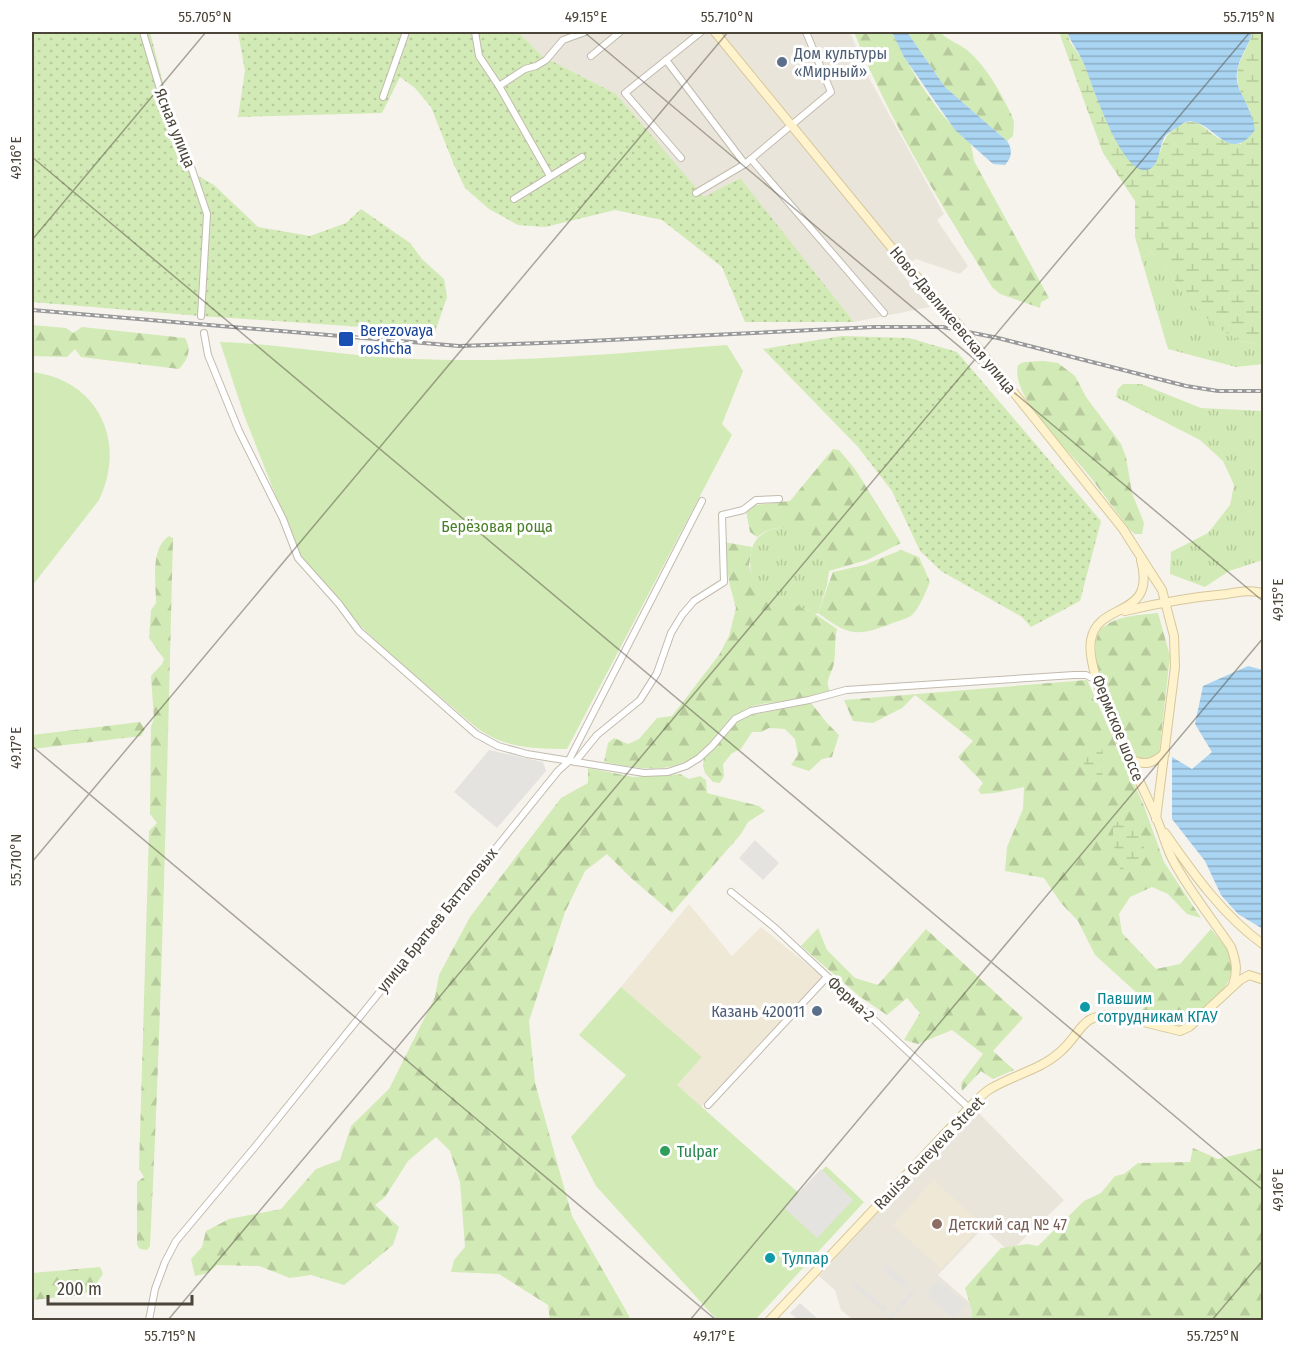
<svg xmlns="http://www.w3.org/2000/svg" width="1295" height="1352" font-family="'Fira Sans Condensed',sans-serif">
<style>
.residential{fill:#eae5da}
.education{fill:#efe8d6}
.grass{fill:url(#grass-tufts)}
.forest{fill:url(#forest-firs)}
.wetland{fill:url(#wetland-marsh)}
.park{fill:#d2eab5}
.garden{fill:url(#garden-dots)}
.parking{fill:#e5e3e0}
.water{fill:url(#water-rules)}
.lines{fill:none;stroke-linecap:round;stroke-linejoin:round}
.street-casing{stroke:#c2bbae;stroke-width:8}
.secondary-casing{stroke:#d6c79b;stroke-width:10}
.street{stroke:#fff;stroke-width:6}
.secondary{stroke:#fff3cd;stroke-width:8}
.rail-casing{stroke:#9a9a9a;stroke-width:4}
.rail{stroke:#fff;stroke-width:1.5;stroke-dasharray:4.5;stroke-linecap:butt}
.secondary-bridge-casing{stroke:#d6c79b;stroke-width:10;stroke-linecap:butt}
.secondary-bridge{stroke:#fff3cd;stroke-width:8}
.ticks{fill:none;stroke:#4b4439;stroke-width:1.5;stroke-opacity:0.45}
.service-dot{fill:#5c6f8a;stroke:#fff;stroke-width:2}
.transit-dot{fill:#1a4fb4;stroke:#fff;stroke-width:2}
.culture-dot{fill:#0f9aa8;stroke:#fff;stroke-width:2}
.leisure-dot{fill:#2e9e5b;stroke:#fff;stroke-width:2}
.education-dot{fill:#8d6e63;stroke:#fff;stroke-width:2}
.labels{text-anchor:middle;dominant-baseline:central;stroke-width:6;stroke-linejoin:round;paint-order:stroke}
.service-label{font-size:16px;fill:#4e5e75;stroke:#fff;text-anchor:start}
.street-label{font-size:16px;fill:#4b4439;stroke:#fff}
.transit-label{font-size:16px;fill:#164399;stroke:#fff;text-anchor:start}
.park-label{font-size:16px;fill:#4a7f2a;stroke:#fff}
.culture-label{font-size:16px;fill:#0d838f;stroke:#fff;text-anchor:start}
.leisure-label{font-size:16px;fill:#27864d;stroke:#fff;text-anchor:start}
.education-label{font-size:16px;fill:#785e54;stroke:#fff;text-anchor:start}
.neatline{fill:none;stroke:#4b4439;stroke-width:2}
.ticks-label{font-size:15px;text-anchor:middle;fill:#4b4439}
</style>
<defs>
<pattern id="grass-tufts" width="24" height="20" patternUnits="userSpaceOnUse" patternTransform="scale(1.5)"><rect width="24" height="20" fill="#d2eab5"/><path d="M3 7l-1-3M5 7V3M7 7l1-3M15 17l-1-3M17 17v-4M19 17l1-3" fill="none" stroke="#b6ca9c"/></pattern>
<pattern id="forest-firs" width="22" height="20" patternUnits="userSpaceOnUse" patternTransform="scale(1.5)"><rect width="22" height="20" fill="#d2eab5"/><path d="M5 1l3.5 6h-7zM16 11l3.5 6h-7z" fill="#b6ca9c"/></pattern>
<pattern id="wetland-marsh" width="20" height="14" patternUnits="userSpaceOnUse" patternTransform="scale(1.5)"><rect width="20" height="14" fill="#d2eab5"/><path d="M1 5h8M5 5V1M11 12h8M15 12V8" fill="none" stroke="#b6ca9c"/></pattern>
<pattern id="garden-dots" width="8" height="8" patternUnits="userSpaceOnUse" patternTransform="scale(1.5)"><rect width="8" height="8" fill="#d2eab5"/><path d="M2 2h.1M6 6h.1" fill="none" stroke="#b6ca9c" stroke-width="1.8" stroke-linecap="round"/></pattern>
<pattern id="water-rules" width="6" height="5" patternUnits="userSpaceOnUse" patternTransform="scale(1.5)"><rect width="6" height="5" fill="#a9d4f2"/><path d="M0 2.5h6" fill="none" stroke="#8caec5"/></pattern>
</defs>
<rect width="100%" height="100%" fill="#f6f3ec"/>
<g class="residential">
<polygon points="518,32 850,32 868,76 944,214 937,220 968,266 960,274 916,259 898,269 930,307 854,322 739,178 704,198 616,94 542,56"/>
<polygon points="974,1108 1064,1200 1010,1252 983,1228 938,1275 970,1303 972,1311 971,1320 853,1320 841,1310 835,1290 819,1276"/>
</g>
<g class="education">
<polygon points="689,904 732,956 761,927 823,977 701,1107 677,1085 702,1057 621,987"/>
<polygon points="933,1180 982,1224 941,1269 893,1225"/>
</g>
<g class="grass">
<polygon points="1135,237 1166,266 1182,292 1240,341 1263,345 1263,364 1236,367 1168,349"/>
<polygon points="1123,384 1141,384 1201,408 1263,411 1263,560 1229,571 1205,587 1170,574 1171,552 1208,533 1230,505 1234,485 1223,461 1200,440 1116,397 1118,389"/>
<path d="M808,524L816,547L829,571L827,585L818,613L815,614L753,585C747,554 748,530 786,527C795,527 799,528 808,524Z"/>
</g>
<g class="forest">
<path d="M854,32H892C911,72 937,115 971,144L974,161L1049,298L1041,302L1040,308L1000,294L992,287C942,205 889,121 854,32Z"/>
<path d="M907,32H940C947,40 958,43 967,50C987,67 1001,93 1012,116L1014,122L1013,136L1007,141L945,87Z"/>
<path d="M32,325L66,328L73,333L82,327L185,338C192,350 188,359 179,369L81,357L75,349L67,357L32,356Z"/>
<path d="M1044,361L1058,363L1075,376L1086,397L1121,444L1126,457L1132,493L1144,523L1142,534H1135L1130,530C1114,509 1099,487 1082,467C1064,446 1010,395 1018,365L1024,362Z"/>
<path d="M833,449L839,450L855,469L901,543L867,560L829,571L816,547L808,525C795,530 783,525 770,530C765,531 761,534 757,537L750,532L746,511L755,505L790,501Z"/>
<path d="M169,536L173,538C167,774 162,1010 150,1246L147,1250L140,1249L137,1245V1182L144,1177L139,1169L149,831L157,823L150,814L151,726L154,719L151,676L162,664L164,659L149,638L151,610L156,603C156,583 150,548 169,536Z"/>
<path d="M724,542L752,547L749,565L754,585L815,614L837,629C834,641 836,652 834,663C832,674 824,681 830,691C815,696 800,699 785,701C772,703 756,703 744,710C731,716 720,731 711,742C679,777 645,770 604,762L608,743L614,738L628,744L639,739L657,718L672,716L719,655L729,636L736,608L729,582Z"/>
<path d="M901,550L919,557L930,582C925,593 920,607 912,615C907,619 897,621 890,624C855,638 847,634 818,613L833,572L864,565Z"/>
<path d="M1158,613L1170,656L1159,754L1149,760L1137,758C1125,733 1075,646 1105,626C1120,615 1141,615 1158,613Z"/>
<path d="M1087,680L1144,806L1164,862L1201,918L1187,914L1168,894L1152,887L1130,897L1119,914L1122,933L1156,969L1180,964L1211,929C1217,937 1225,944 1228,952C1243,985 1205,1009 1183,1026L1154,1022L1136,1016L1148,1003L1095,955L1078,921L1061,903L1044,878L1005,871L1007,847L1023,809L1024,787L995,793L981,794L978,790L983,783L958,757L973,741L915,695L902,708L873,723L853,721L844,700Z"/>
<polygon points="811,703 827,723 839,735 832,757 822,759 809,771 791,765 798,755 795,739 785,729 769,728 761,732 752,732 741,749 732,753 723,764 724,776 720,783 713,782 705,773 703,766 704,756 742,717"/>
<polygon points="140,722 145,729 141,736 32,749 32,735"/>
<polygon points="588,768 633,777 680,774 689,779 700,776 706,780 707,793 759,806 765,811 748,822 741,834 672,913 630,877 607,854 585,871 565,912 529,1021 535,1083 572,1216 629,1316 629,1320 550,1320 548,1305 499,1274 451,1272 454,1260 465,1247 460,1182 450,1151 436,1137 408,1161 385,1197 375,1205 399,1227 393,1245 344,1285 311,1275 290,1278 259,1266 217,1265 208,1273 195,1276 191,1259 202,1247 206,1231 229,1219 281,1209 316,1169 340,1160 351,1126 389,1089 435,997 439,975 470,917 561,798 588,783"/>
<polygon points="818,928 827,950 855,978 878,985 926,929 1023,1018 993,1051 1014,1070 993,1079 981,1071 962,1091 961,1083 983,1054 952,1030 918,1044 904,1040 920,1013 907,998 887,1015 859,996 801,946"/>
<polygon points="1193,1148 1218,1159 1263,1148 1263,1320 971,1320 972,1311 965,1288 1001,1248 1027,1244 1038,1246 1084,1201 1101,1193 1115,1176 1124,1174 1138,1163 1190,1162"/>
<polygon points="100,1267 103,1274 92,1290 81,1295 32,1300 32,1273"/>
</g>
<g class="wetland">
<path d="M1059,32H1067L1070,42L1083,61L1108,125L1160,153C1163,140 1166,135 1177,127C1197,114 1202,128 1218,138C1224,142 1233,143 1241,144L1250,110C1238,90 1232,76 1243,55C1247,47 1251,40 1252,32H1263V345L1240,341L1217,327L1199,311L1182,292L1166,266L1135,237V201L1103,153Z"/>
<path d="M1095,744L1100,745L1103,752L1100,763L1103,777L1095,778C1079,768 1081,754 1095,744Z"/>
<path d="M1113,821C1118,822 1127,823 1132,827C1150,839 1147,861 1130,871L1120,869L1113,843Z"/>
</g>
<g class="park">
<path d="M220,342C279,344 337,355 396,358C507,365 617,353 727,345L743,371L722,424L732,435L567,749C538,749 507,748 483,732C469,723 457,710 444,700C390,655 336,609 297,550L244,415Z"/>
<path d="M32,372C98,380 127,441 99,500L32,586Z"/>
<polygon points="621,987 702,1057 677,1085 801,1195 826,1166 864,1202 755,1320 717,1320 596,1186 571,1137 626,1075 579,1035"/>
</g>
<g class="garden">
<polygon points="32,32 150,32 163,83 193,173 214,185 258,227 310,236 346,223 361,209 410,243 422,259 444,279 447,297 435,332 201,316 32,302"/>
<polygon points="238,32 518,32 542,56 616,94 704,197 740,178 854,322 745,322 722,267 662,220 615,210 545,227 518,225 489,209 465,188 454,165 431,107 415,88 400,77 382,113 238,117 245,71"/>
<polygon points="842,336 909,338 957,352 1101,521 1080,601 1031,627 1022,617 941,571 920,551 892,491 858,447 763,349"/>
</g>
<g class="parking">
<polygon points="489,750 543,762 546,771 497,828 454,792"/>
<polygon points="755,840 779,863 763,880 739,858"/>
<polygon points="821,1169 853,1200 817,1238 784,1208"/>
<polygon points="887,1265 909,1284 905,1289 883,1270"/>
<polygon points="938,1280 966,1304 954,1318 926,1295"/>
<polygon points="855,1282 887,1309 884,1312 852,1285"/>
<polygon points="912,1290 915,1292 891,1320 886,1320"/>
<polygon points="800,1303 819,1320 798,1320 790,1313"/>
</g>
<g class="water">
<path d="M892,32H907L945,87L1007,141C1013,150 1012,157 1005,165L993,164L955,130L904,57Z"/>
<path d="M1067,32H1252C1250,44 1241,54 1238,67C1233,86 1244,95 1250,112C1252,118 1254,124 1255,130C1230,164 1216,126 1194,122C1188,120 1183,123 1178,127C1173,130 1167,133 1164,138C1159,147 1160,167 1147,170C1121,175 1092,83 1084,64C1079,52 1071,43 1067,32Z"/>
<polygon points="1248,666 1263,670 1263,929 1238,914 1221,895 1205,861 1172,819 1172,757 1192,769 1212,752 1195,724 1203,686"/>
</g>
<g class="lines">
<defs>
<g id="street">
<polyline points="143,32 171,126 187,155 207,214 201,316"/>
<polyline points="475,32 479,56 499,86 550,176"/>
<polyline points="591,56 620,32"/>
<polyline points="666,60 745,164"/>
<polyline points="499,86 525,69 536,66 546,60 563,40 585,32"/>
<polyline points="383,97 406,32"/>
<polyline points="681,158 625,93 701,32"/>
<polyline points="751,159 884,313"/>
<polyline points="696,193 745,164 831,92 806,32"/>
<polyline points="514,199 582,157"/>
<polyline points="204,333 208,355 239,431 283,519 298,558 339,604 359,631 476,734 498,746 527,754 644,773 668,772 686,766 699,758 712,746 735,719 751,711 809,700 846,690 1074,675 1086,675 1096,680"/>
<polyline points="575,762 597,735 640,700 657,673 671,633 682,615 694,601 724,582 722,515 743,510 756,500 779,499"/>
<polyline points="731,892 774,927 969,1108"/>
<polyline points="708,1105 827,977"/>
<polyline points="149,1320 155,1289 165,1262 176,1241 254,1148 558,771 568,762 702,501"/>
</g>
<g id="secondary">
<polyline points="715,32 891,247 951,316"/>
<polyline points="979,349 1123,529 1162,590 1174,636 1175,667 1156,819"/>
<path d="M1141,560C1157,620 1098,600 1091,640C1084,678 1142,782 1158,822C1164,836 1167,851 1175,864C1191,893 1213,920 1231,947C1236,961 1238,970 1233,985"/>
<path d="M1125,611C1159,603 1192,597 1227,594C1239,592 1252,589 1264,594"/>
<path d="M1130,759C1145,766 1152,764 1165,753"/>
<path d="M1165,833C1193,873 1223,916 1264,945"/>
<path d="M770,1320L969,1108C975,1102 982,1094 990,1089C1013,1075 1040,1070 1060,1052C1083,1032 1079,1014 1115,1015L1180,1031L1189,1027L1240,980L1249,975L1264,980"/>
</g>
</defs>
<use href="#street" class="street-casing"/>
<use href="#secondary" class="secondary-casing"/>
<use href="#street" class="street"/>
<use href="#secondary" class="secondary"/>
<defs>
<polyline id="rail" points="32,310 459,346 568,342 874,327 943,327 998,338 1186,386 1218,391 1264,391"/>
</defs>
<use href="#rail" class="rail-casing"/>
<use href="#rail" class="rail"/>
<defs>
<polyline id="secondary-bridge" points="951,316 979,349"/>
</defs>
<use href="#secondary-bridge" class="secondary-bridge-casing"/>
<use href="#secondary-bridge" class="secondary-bridge"/>
</g>
<path class="ticks" d="M584,32L1264,602M32,157L1264,1191M32,240L206,32M32,746L716,1320M32,862L728,32M168,1320L1250,32M690,1320L1264,637M1212,1320L1264,1259"/>
<g class="service-dot">
<circle cx="782" cy="62" r="6"/>
<circle cx="817" cy="1011" r="6"/>
</g>
<rect class="transit-dot" x="338" y="331" width="16" height="16" rx="3"/>
<g class="culture-dot">
<circle cx="1085" cy="1007" r="6"/>
<circle cx="770" cy="1258" r="6"/>
</g>
<circle class="leisure-dot" cx="665" cy="1151" r="6"/>
<circle class="education-dot" cx="937" cy="1224" r="6"/>
<g class="labels">
<g class="service-label">
<text x="794" y="53">Дом культуры<tspan x="794" dy="18">«Мирный»</tspan></text>
<text x="805" y="1011" text-anchor="end">Казань 420011</text>
</g>
<g class="street-label">
<text transform="translate(175 128) rotate(68)">Ясная улица</text>
<text transform="translate(953 320) rotate(50)">Ново-Давликеевская улица</text>
<text transform="translate(1118 728) rotate(68)">Фермское шоссе</text>
<text transform="translate(437 920) rotate(-51)">улица Братьев Батталовых</text>
<text transform="translate(851 999) rotate(43)">Ферма-2</text>
<text transform="translate(929 1153) rotate(-46)">Rauisa Gareyeva Street</text>
</g>
<g class="transit-label">
<text x="360" y="330">Berezovaya<tspan x="360" dy="18">roshcha</tspan></text>
</g>
<g class="park-label">
<text x="497" y="526">Берёзовая роща</text>
</g>
<g class="culture-label">
<text x="1097" y="998">Павшим<tspan x="1097" dy="18">сотрудникам КГАУ</tspan></text>
<text x="782" y="1258">Тулпар</text>
</g>
<g class="leisure-label">
<text x="677" y="1151">Tulpar</text>
</g>
<g class="education-label">
<text x="949" y="1224">Детский сад № 47</text>
</g>
</g>
<rect width="1295" height="1352" fill="none" stroke="#ffffff" stroke-width="66"/>
<path d="M48 1295v9h144v-9" fill="none" stroke="#4b4439" stroke-width="3"/>
<text x="57" y="1295" font-size="18" fill="#4b4439" stroke="#ffffff" stroke-width="4.5" paint-order="stroke">200 m</text>
<rect x="33" y="33" width="1229" height="1286" class="neatline"/>
<g class="ticks-label">
<text x="205" y="22">55.705°N</text>
<text x="586" y="22">49.15°E</text>
<text x="727" y="22">55.710°N</text>
<text x="1249" y="22">55.715°N</text>
<text transform="translate(16 158) rotate(-90)" y="5">49.16°E</text>
<text transform="translate(1278 600) rotate(-90)" y="5">49.15°E</text>
<text transform="translate(16 748) rotate(-90)" y="5">49.17°E</text>
<text transform="translate(16 860) rotate(-90)" y="5">55.710°N</text>
<text transform="translate(1278 1190) rotate(-90)" y="5">49.16°E</text>
<text x="170" y="1341">55.715°N</text>
<text x="714" y="1341">49.17°E</text>
<text x="1213" y="1341">55.725°N</text>
</g>
</svg>
